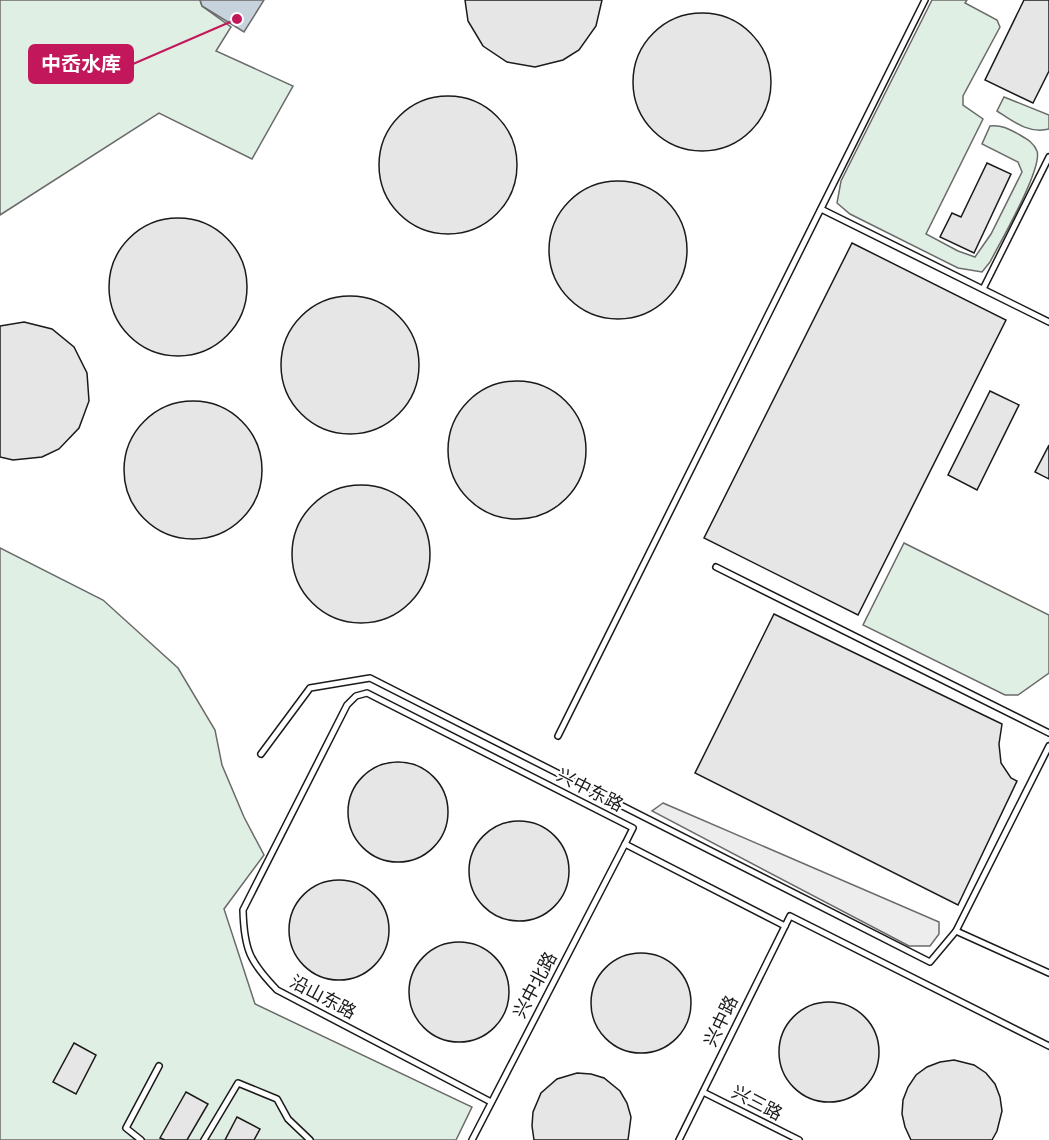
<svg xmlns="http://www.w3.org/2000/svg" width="1049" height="1140" font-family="Figtree,'Noto Sans SC',sans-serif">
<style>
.green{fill:#e0efe3;stroke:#6a6a6a;stroke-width:1.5}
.parking{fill:#ededed;stroke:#6a6a6a;stroke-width:1.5}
.water{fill:#c6d2dc;stroke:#6a6a6a;stroke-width:1.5}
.building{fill:#e6e6e6;stroke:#1a1a1a;stroke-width:1.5}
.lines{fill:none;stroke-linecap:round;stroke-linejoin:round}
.service-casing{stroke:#1a1a1a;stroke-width:8}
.service{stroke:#fff;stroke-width:5}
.labels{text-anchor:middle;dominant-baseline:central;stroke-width:4.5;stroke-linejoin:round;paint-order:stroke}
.street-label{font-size:18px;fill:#1a1a1a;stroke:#fff}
.leader{fill:none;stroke:#c2185b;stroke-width:2}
.callout-dot{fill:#c2185b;stroke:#fff;stroke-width:2}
.callout{fill:#c2185b;stroke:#c2185b;stroke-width:2}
.callout-label{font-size:20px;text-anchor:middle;font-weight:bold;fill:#fff}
</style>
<rect width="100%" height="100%" fill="#fff"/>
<g class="green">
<polygon points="0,0 200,0 202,6 231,27 216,51 293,86 252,159 159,113 0,215"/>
<path d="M932,0H967L965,3L997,20L1000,27L963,96V105L983,119L926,234L958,251L975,257L991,234L1022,172L1018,162L982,144L990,126C1003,125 1009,129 1020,135C1027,139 1034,143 1037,151C1043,168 1000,243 990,262L982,272L958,268L850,214L837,203L841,181Z"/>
<path d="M1004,97L1049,115V129C1029,134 1014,122 997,111Z"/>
<polygon points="904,543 1049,615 1049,673 1018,695 1005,695 863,625"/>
<polygon points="0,548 103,600 178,668 215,730 222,765 244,817 264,855 224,909 255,1004 472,1107 456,1140 0,1140"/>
</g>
<polygon class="parking" points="663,803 939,922 939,934 930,946 909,946 652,811"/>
<polygon class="water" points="200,0 264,0 244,32 202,6"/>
<g class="building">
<polygon points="465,0 602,0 596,26 579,50 563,60 535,67 507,62 483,46 468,21"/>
<polygon points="1024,0 1049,0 1049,71 1033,103 985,80"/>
<circle cx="702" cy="82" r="69"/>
<circle cx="448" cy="165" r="69"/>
<polygon points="987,163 1011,174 974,253 940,237 952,213 961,217"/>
<circle cx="618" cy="250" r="69"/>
<circle cx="178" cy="287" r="69"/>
<polygon points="852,243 1006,320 858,615 704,538"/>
<circle cx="350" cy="365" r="69"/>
<polygon points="24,322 52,329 74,347 87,373 89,401 79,428 59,449 42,457 13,460 0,457 0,326"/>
<circle cx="517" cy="450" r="69"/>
<polygon points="990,391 1019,405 977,490 948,475"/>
<circle cx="193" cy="470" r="69"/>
<polygon points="1049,445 1049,479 1035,472"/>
<circle cx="361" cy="554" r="69"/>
<polygon points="774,614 1002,724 999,744 1001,763 1011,778 1017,781 958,905 695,773"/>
<circle cx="398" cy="812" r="50"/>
<circle cx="519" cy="871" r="50"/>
<circle cx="339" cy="930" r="50"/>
<circle cx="459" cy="992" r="50"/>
<circle cx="641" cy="1003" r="50"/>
<circle cx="829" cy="1052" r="50"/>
<polygon points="74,1043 96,1055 76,1094 53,1082"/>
<polygon points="954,1060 974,1065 986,1073 995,1084 1000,1097 1002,1111 997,1131 992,1140 911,1140 905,1127 902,1114 903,1100 908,1087 916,1075 927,1067 940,1062"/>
<polygon points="577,1073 591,1074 604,1078 620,1091 627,1103 631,1117 628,1140 534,1140 532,1126 533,1112 541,1093 557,1079"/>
<polygon points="186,1092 208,1104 187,1140 165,1140 160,1138"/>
<polygon points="237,1117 260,1129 254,1140 225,1140"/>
</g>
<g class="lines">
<defs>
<g id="service">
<polyline points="821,209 1049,322"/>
<polyline points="983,289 1049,157"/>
<polyline points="716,567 1049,733"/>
<polyline points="558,736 925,0"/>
<polyline points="261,754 310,688 370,678 930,962 956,931 1049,746"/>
<polyline points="956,931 1049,973"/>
<polyline points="703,1092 799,1140"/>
<path d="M491,1102L277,990C250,962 244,950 243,910L347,705L356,696L367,693L633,828L625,844L785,926"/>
<polyline points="141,1140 126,1128 159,1066"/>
<polyline points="204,1140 238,1083 277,1099 288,1119 310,1140"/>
<polyline points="472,1140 625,844"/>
<polyline points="679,1140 790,916 1049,1046"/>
</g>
</defs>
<use href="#service" class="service-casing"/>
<use href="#service" class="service"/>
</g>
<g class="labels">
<g class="street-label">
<text transform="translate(590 790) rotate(27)">兴中东路</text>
<text transform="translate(535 985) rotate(-62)">兴中北路</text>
<text transform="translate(323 997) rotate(28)">沿山东路</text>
<text transform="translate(721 1021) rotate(-64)">兴中路</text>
<text transform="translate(757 1103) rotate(27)">兴三路</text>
</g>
</g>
<path class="leader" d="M237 19L133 64"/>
<circle class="callout-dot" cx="237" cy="19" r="6"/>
<rect class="callout" x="29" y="45" width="104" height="38" rx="6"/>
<g class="callout-label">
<text x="81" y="71">中岙水库</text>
</g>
</svg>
